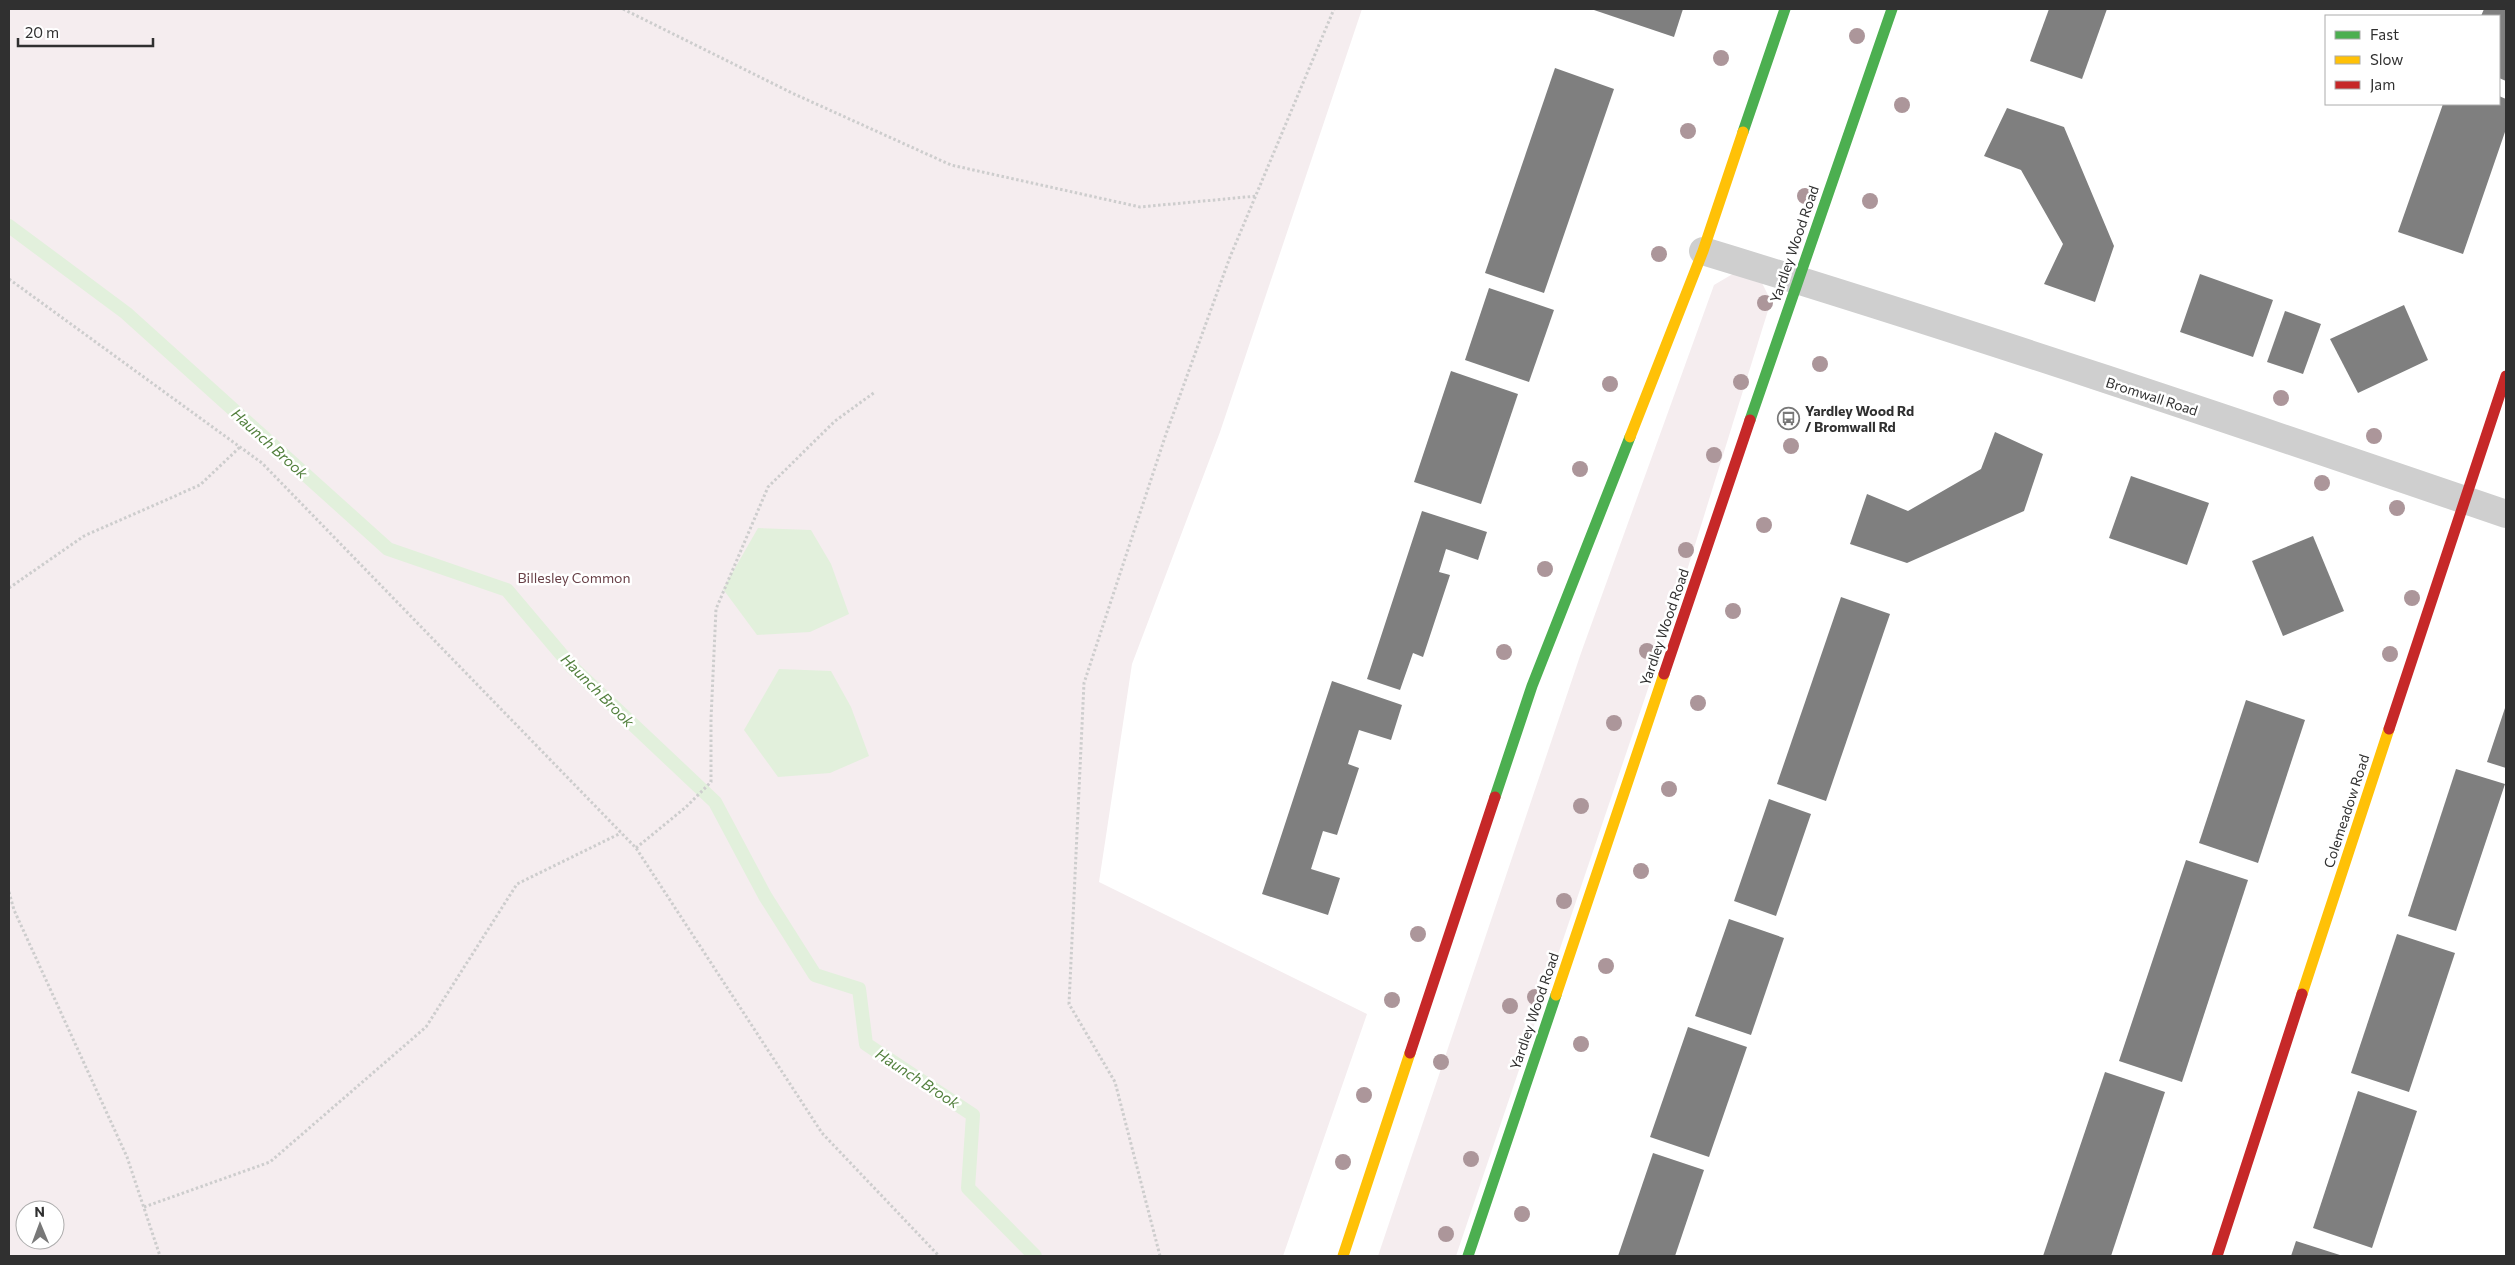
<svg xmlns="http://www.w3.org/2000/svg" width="2515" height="1265" font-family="Commissioner,sans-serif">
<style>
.green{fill:#f5edef;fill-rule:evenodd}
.water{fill:#e2f0dc}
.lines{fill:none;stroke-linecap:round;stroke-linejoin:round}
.stream{stroke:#e2f0dc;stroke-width:14}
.building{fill:#7f7f7f}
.path{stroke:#cdcdcd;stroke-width:3;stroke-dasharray:2.5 2.5;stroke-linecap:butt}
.street{stroke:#cfcfcf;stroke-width:28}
.fast{stroke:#4caf50;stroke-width:11}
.slow{stroke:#ffc107;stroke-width:11}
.jam{stroke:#c62828;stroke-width:11}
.tree{fill:#ac969a}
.labels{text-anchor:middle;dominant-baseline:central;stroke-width:5;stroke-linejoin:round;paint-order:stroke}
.street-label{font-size:14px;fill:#303030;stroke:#fff}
.poi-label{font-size:14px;font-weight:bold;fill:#303030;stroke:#fff;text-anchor:start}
.park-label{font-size:14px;fill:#684047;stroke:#fff}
.water-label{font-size:15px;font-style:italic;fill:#53803e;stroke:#fff}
</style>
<rect width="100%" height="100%" fill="#fff"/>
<g class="green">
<path d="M9,9H1362L1220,432L1132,664L1099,882L1367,1014L1283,1256H9ZM25,1210H55V1240H25Z"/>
<polygon points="1736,272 1761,281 1771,301 1675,609 1456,1256 1378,1256 1581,653 1714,285"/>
</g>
<g class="water">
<polygon points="758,528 811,530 831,564 849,614 810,632 757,635 723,589"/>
<polygon points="779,669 831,671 851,707 869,756 830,773 778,777 744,730"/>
</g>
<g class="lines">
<polyline class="stream" points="9,226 126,313 388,549 507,590 572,667 715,802 765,896 815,975 859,989 866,1044 973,1115 968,1188 1035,1256"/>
</g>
<g class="building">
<polygon points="1591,9 1683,9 1674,37"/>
<polygon points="2049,9 2107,9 2082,79 2030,61"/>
<polygon points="2484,9 2506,9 2506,81 2499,78 2499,16 2481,16"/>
<polygon points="1555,68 1614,89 1544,293 1485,273"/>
<polygon points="2499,96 2506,99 2506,129 2463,254 2398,232 2443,104 2499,104"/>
<polygon points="2007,108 2064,127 2114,246 2095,302 2044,284 2063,244 2021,170 1984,156"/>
<polygon points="2200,274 2273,300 2253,357 2180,332"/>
<polygon points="1489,288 1554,310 1529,382 1465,360"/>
<polygon points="2404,305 2428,360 2358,393 2330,339"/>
<polygon points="2285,311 2321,324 2303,374 2267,362"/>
<polygon points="1451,371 1518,394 1481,504 1414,482"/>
<polygon points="1995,432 2043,454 2024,511 1907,563 1850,544 1867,494 1908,511 1981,469"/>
<polygon points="2131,476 2209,503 2187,565 2109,538"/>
<polygon points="1422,511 1487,532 1478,560 1446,549 1439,572 1450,575 1423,657 1413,653 1400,690 1367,679"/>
<polygon points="2313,536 2344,611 2283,636 2252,561"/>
<polygon points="1841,597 1890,614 1826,801 1777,784"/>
<polygon points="1332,681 1402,705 1391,740 1359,730 1348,764 1359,768 1337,835 1323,831 1311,869 1340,878 1328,915 1262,894"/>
<polygon points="2246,700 2305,720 2258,863 2199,843"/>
<polygon points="2506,705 2506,768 2487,762"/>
<polygon points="2456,769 2505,784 2456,931 2408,916"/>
<polygon points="1769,799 1811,814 1776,916 1734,901"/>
<polygon points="2186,860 2248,880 2182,1082 2119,1061"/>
<polygon points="1729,919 1784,938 1751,1035 1695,1016"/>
<polygon points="2397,934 2455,953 2409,1092 2351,1073"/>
<polygon points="1688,1027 1747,1047 1709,1157 1650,1137"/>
<polygon points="2105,1072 2165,1092 2111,1256 2043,1256"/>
<polygon points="2358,1091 2417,1111 2372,1248 2313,1228"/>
<polygon points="1653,1153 1704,1170 1675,1256 1618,1256"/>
<polygon points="2296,1241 2343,1256 2291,1256"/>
</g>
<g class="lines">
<g class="path">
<polyline points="623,9 792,93 951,165 1140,207 1257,196"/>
<polyline points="9,279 262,463 636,848 822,1133 939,1256"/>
<polyline points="9,588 84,536 200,485 240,447"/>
<polyline points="636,848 686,807 711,782 711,719 716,609 768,487 835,421 875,392"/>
<polyline points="9,892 14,910 127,1157 160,1256"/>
<polyline points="144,1207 270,1162 426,1027 517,884 621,833"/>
<polyline points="1160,1256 1115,1082 1069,1004 1084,683 1166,434 1230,257 1334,9"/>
</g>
<path class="street" d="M1703,251C1973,333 2240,423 2506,514"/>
<g class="fast">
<polyline points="1743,132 1785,9"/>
<polyline points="1750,420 1892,9"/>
<polyline points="1495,797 1532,686 1630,437"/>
<polyline points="1468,1256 1556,995"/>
</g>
<g class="slow">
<polyline points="1630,437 1703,251 1743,132"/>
<polyline points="2302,994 2389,729"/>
<polyline points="1556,995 1664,674"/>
<polyline points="1343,1256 1410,1053"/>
</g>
<g class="jam">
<polyline points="1664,674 1750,420"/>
<polyline points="2389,729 2506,376"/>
<polyline points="1410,1053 1495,797"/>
<polyline points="2217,1256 2302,994"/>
</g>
</g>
<g class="tree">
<circle cx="1857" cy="36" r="8"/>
<circle cx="1721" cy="58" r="8"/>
<circle cx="1902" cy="105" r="8"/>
<circle cx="1688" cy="131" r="8"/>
<circle cx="1805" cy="196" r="8"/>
<circle cx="1870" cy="201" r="8"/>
<circle cx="1659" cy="254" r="8"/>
<circle cx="1765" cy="303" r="8"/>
<circle cx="1820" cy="364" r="8"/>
<circle cx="1741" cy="382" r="8"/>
<circle cx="1610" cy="384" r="8"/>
<circle cx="2281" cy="398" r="8"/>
<circle cx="2374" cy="436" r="8"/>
<circle cx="1791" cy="446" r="8"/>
<circle cx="1714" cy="455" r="8"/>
<circle cx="1580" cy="469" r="8"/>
<circle cx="2322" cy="483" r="8"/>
<circle cx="2397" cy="508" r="8"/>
<circle cx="1764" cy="525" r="8"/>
<circle cx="1686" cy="550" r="8"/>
<circle cx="1545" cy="569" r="8"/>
<circle cx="2412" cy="598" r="8"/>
<circle cx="1733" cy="611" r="8"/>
<circle cx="1647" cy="651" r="8"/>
<circle cx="1504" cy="652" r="8"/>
<circle cx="2390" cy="654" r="8"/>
<circle cx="1698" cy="703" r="8"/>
<circle cx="1614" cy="723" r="8"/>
<circle cx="1669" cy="789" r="8"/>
<circle cx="1581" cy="806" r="8"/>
<circle cx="1641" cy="871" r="8"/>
<circle cx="1564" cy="901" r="8"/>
<circle cx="1418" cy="934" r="8"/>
<circle cx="1606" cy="966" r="8"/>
<circle cx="1535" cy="997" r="8"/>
<circle cx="1392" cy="1000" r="8"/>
<circle cx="1510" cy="1006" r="8"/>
<circle cx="1581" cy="1044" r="8"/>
<circle cx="1441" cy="1062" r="8"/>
<circle cx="1364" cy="1095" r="8"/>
<circle cx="1471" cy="1159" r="8"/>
<circle cx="1343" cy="1162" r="8"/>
<circle cx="1522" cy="1214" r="8"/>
<circle cx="1446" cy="1234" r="8"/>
</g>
<defs>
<symbol id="bus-ring" viewBox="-11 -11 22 22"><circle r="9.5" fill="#fff" stroke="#787878" stroke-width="1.5"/><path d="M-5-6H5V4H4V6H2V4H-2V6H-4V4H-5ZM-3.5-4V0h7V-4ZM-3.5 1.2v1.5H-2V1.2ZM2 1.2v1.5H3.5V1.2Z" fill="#787878"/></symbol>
</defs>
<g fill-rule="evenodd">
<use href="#bus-ring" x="1776" y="406" width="25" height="25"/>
</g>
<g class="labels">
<g class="street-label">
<text transform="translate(1794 244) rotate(-71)">Yardley Wood Road</text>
<text transform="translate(2152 396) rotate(18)">Bromwall Road</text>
<text transform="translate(1664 627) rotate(-71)">Yardley Wood Road</text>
<text transform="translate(2346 811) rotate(-72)">Colemeadow Road</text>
<text transform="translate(1534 1011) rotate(-71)">Yardley Wood Road</text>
</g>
<g class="poi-label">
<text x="1805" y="410">Yardley Wood Rd<tspan x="1805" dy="16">/ Bromwall Rd</tspan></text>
</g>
<g class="park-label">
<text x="574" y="577">Billesley Common</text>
</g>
<g class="water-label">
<text transform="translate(270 443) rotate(42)">Haunch Brook</text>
<text transform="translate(598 690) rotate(45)">Haunch Brook</text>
<text transform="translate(918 1078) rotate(33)">Haunch Brook</text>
</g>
</g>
<rect width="2515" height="1265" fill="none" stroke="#303030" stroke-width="20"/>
<rect x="2325" y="15" width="175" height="90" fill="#ffffff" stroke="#acacac"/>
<rect x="2335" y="31" width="25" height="8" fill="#4caf50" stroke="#acacac"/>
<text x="2370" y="40" font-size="15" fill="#303030">Fast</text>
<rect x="2335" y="56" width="25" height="8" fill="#ffc107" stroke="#acacac"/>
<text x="2370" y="65" font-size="15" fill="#303030">Slow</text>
<rect x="2335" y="81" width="25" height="8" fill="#c62828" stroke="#acacac"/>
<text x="2370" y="90" font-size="15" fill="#303030">Jam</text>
<g transform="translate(40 1225) rotate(359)"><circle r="24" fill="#ffffff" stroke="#acacac"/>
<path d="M0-4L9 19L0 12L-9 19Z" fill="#787878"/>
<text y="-8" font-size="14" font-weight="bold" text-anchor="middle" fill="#303030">N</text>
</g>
<path d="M18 38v8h135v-8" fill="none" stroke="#303030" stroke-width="2.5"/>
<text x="25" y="38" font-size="15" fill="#303030" stroke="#ffffff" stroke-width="4" paint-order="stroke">20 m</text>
</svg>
